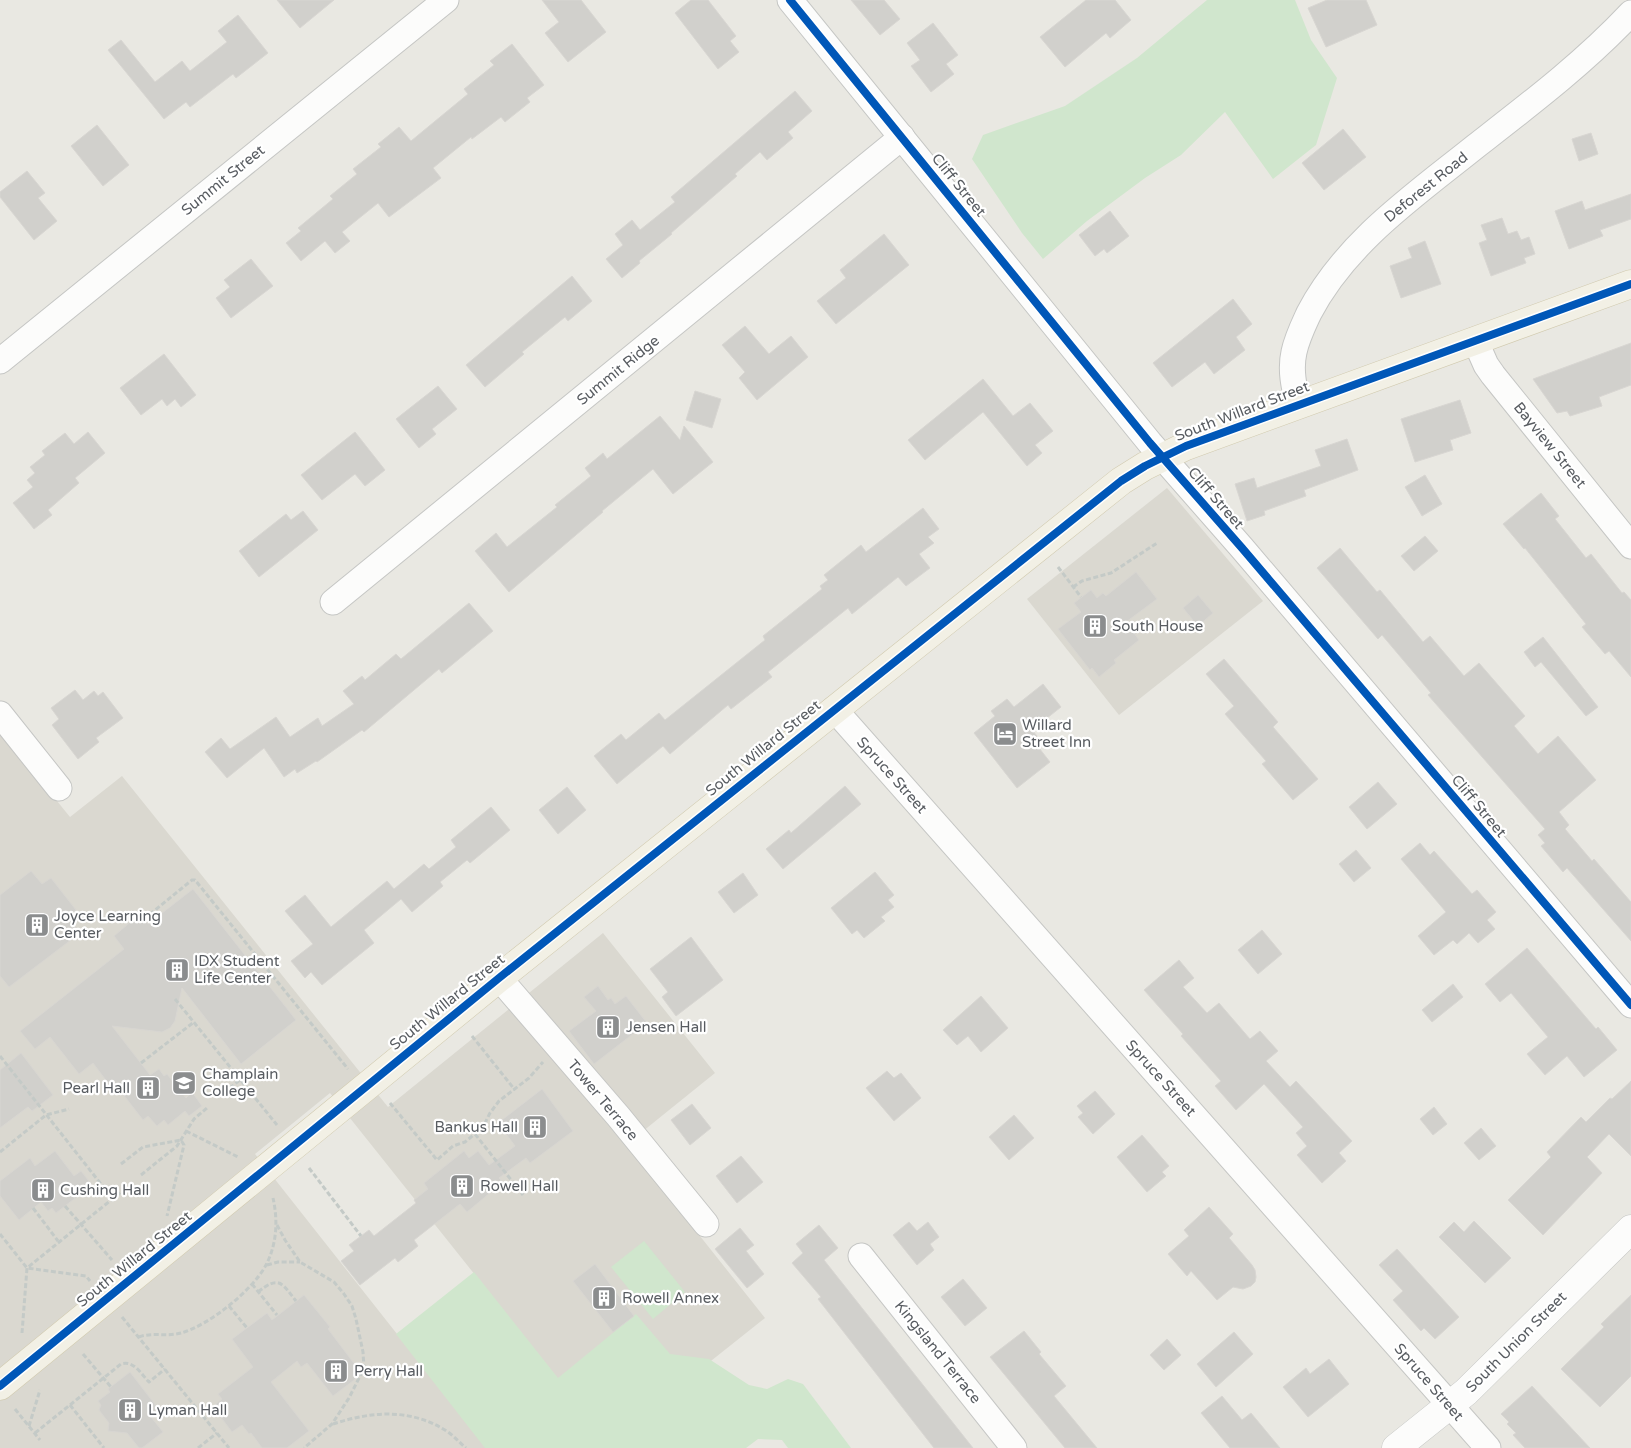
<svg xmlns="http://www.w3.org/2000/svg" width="1631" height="1448" font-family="'Varela Round',sans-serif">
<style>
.education{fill:#dad8d0}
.green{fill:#d0e6cd}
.building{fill:#d1d0cc;stroke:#d8d6d2}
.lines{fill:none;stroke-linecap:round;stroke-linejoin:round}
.minor-casing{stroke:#c5c6c4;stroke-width:27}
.secondary-casing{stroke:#c5c6c4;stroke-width:29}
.primary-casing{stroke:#d1caaf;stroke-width:29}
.path{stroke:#c4cac7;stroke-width:3;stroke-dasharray:5 2.5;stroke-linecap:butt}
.minor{stroke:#fcfcfb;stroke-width:25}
.secondary{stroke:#fcfcfb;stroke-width:28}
.primary{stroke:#f2f0e5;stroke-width:28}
.cycleway-casing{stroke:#fff;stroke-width:11}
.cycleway{stroke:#0057b8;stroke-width:8}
.labels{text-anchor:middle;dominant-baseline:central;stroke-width:4.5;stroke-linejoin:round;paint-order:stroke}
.street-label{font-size:15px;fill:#585c61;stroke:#fff}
.poi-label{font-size:15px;fill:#585c61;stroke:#fff;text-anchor:start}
</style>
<rect width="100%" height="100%" fill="#e9e8e2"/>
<g class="education">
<polygon points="1167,488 1263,601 1119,715 1027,599"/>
<polygon points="0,731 70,817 122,776 388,1107 603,933 715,1073 627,1144 765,1318 687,1380 558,1379 330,1093 255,1154 487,1448 0,1448"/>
</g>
<g class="green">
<polygon points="1207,0 1295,0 1311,40 1337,78 1316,145 1273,179 1225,112 1181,155 1145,178 1087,221 1043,259 1022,233 972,159 983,135 1065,106 1137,58"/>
<polygon points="644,1241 685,1292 653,1319 611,1267"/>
<polygon points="474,1272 558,1378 636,1314 670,1354 709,1359 749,1385 767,1389 788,1379 803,1384 851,1448 788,1448 782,1440 758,1439 746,1448 485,1448 396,1334"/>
</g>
<g class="building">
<polygon points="277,0 334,0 300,28"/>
<polygon points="542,0 581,0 606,32 568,62 545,33 559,22"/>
<polygon points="691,0 708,0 736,36 730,41 739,52 718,69 675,13"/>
<polygon points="851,0 884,0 900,19 880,35"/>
<polygon points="1086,0 1115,0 1131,20 1110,38 1106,33 1065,67 1040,37"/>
<polygon points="1327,0 1366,0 1377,25 1326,47 1308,8"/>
<polygon points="238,15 268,53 236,78 233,74 190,107 186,102 164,119 108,50 121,40 155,82 182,61 190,71 227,42 218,31"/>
<polygon points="933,23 958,55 946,64 954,74 931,92 911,66 920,60 907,43"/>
<polygon points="512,44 544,85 527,98 530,102 505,122 501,117 472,139 471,137 433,168 441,178 389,217 378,203 342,232 350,241 335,253 325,241 301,261 286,243 301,231 298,228 333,199 330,196 357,174 353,169 381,147 378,144 399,127 411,141 468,94 464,89 494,65 490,61"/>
<polygon points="795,91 812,111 788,132 793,138 767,160 760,152 735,174 737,176 671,233 672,234 639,261 640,263 622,278 606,259 623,245 615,234 632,220 640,230 675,202 671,197"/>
<polygon points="97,125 129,165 103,186 71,146"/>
<polygon points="1343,129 1366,157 1324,190 1302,163"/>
<polygon points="1591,133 1598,154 1579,161 1572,139"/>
<polygon points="27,171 45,193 38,198 57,221 34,240 0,197 0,192"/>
<polygon points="1631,194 1631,219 1600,230 1603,236 1569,249 1555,211 1582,201 1585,210"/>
<polygon points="1110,211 1129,236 1107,253 1104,249 1095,256 1079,235"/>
<polygon points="1502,218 1508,234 1517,231 1521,240 1529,237 1535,254 1524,258 1526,263 1491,276 1479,243 1487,240 1481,225"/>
<polygon points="884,234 909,265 836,324 817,301 846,278 840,270"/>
<polygon points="1425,241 1441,284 1401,298 1390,266 1412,258 1408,248"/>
<polygon points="251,259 273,286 231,318 216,298 230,287 224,280"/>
<polygon points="572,276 592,301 568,321 565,317 522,352 524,354 485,387 466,365"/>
<polygon points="1233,299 1252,324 1236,337 1245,350 1214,374 1205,362 1172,387 1153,363"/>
<polygon points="745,326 769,354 791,336 808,357 757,400 739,378 745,372 722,345"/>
<polygon points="1631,343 1631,385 1599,397 1602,406 1570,416 1567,411 1557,413 1533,379"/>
<polygon points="164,354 196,395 181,407 175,399 167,406 162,399 141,415 120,388"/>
<polygon points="983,379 1013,416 1030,403 1053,431 1035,445 1042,453 1027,466 983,412 925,460 908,440"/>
<polygon points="438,386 457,409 432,429 436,434 419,448 396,419"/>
<polygon points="695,391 721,399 712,428 686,420"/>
<polygon points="1460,400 1471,433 1450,440 1453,450 1415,462 1401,419"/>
<polygon points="660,416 680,440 684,426 713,462 673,494 653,469 602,511 603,512 509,592 475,551 496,533 507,547 557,507 555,505 591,476 585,468 603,453 607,459"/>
<polygon points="88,432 105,453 75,478 79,483 48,510 52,515 34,529 13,503 33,487 27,480 35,473 30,467 45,455 42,451 65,433 74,444"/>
<polygon points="355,432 385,470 365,486 355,474 322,500 301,475"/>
<polygon points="1347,439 1358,470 1304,490 1306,496 1264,511 1265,515 1247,521 1235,484 1254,478 1257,488 1321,466 1315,450"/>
<polygon points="1425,475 1442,504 1422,516 1405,487"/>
<polygon points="1541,493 1559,516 1555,519 1586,558 1591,554 1622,593 1624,592 1631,600 1631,677 1609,651 1605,654 1582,627 1586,624 1525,548 1524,549 1503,524"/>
<polygon points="923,508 939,529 928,537 934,543 919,554 930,568 906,586 898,577 852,614 848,608 768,672 772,677 731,709 728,705 670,754 663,746 617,784 594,756 621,734 626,740 659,713 665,720 765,640 763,636 822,589 820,586 828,580 824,575 861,545 866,552"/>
<polygon points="303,511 318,530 259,577 239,551 286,514 291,520"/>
<polygon points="1425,536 1438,551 1414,571 1401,556"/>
<polygon points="1340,548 1377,592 1380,590 1423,642 1430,636 1464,676 1479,663 1525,716 1514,726 1538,754 1558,736 1596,780 1559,812 1569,825 1565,829 1592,861 1594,859 1631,902 1631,941 1567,868 1563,872 1541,846 1545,843 1538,835 1545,829 1428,695 1431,693 1382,635 1378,639 1317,568"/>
<polygon points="1136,572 1157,599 1126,622 1139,640 1114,660 1116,663 1099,677 1092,668 1090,670 1058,629 1081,612 1074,603 1091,590 1097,598 1103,593 1106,596"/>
<polygon points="1198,595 1213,613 1198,626 1183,608"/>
<polygon points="469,603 493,631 442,673 439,669 364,732 362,730 317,762 316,761 297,773 295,769 284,777 264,748 227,778 205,752 221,738 230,749 276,717 290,737 318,718 322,726 354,704 343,691 362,676 365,680 396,654 401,659"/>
<polygon points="1543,637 1598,707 1586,716 1541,662 1535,667 1524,652"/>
<polygon points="1224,659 1278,722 1273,727 1318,779 1293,800 1262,764 1266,761 1225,714 1234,706 1206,674"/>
<polygon points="1043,684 1061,707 1032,730 1037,736 1032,739 1050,762 1017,788 974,733 995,716 991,711 1007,699 1014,707"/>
<polygon points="75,690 83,700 94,691 98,696 103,692 123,718 96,738 99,742 78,759 52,725 59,719 51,708"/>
<polygon points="1378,782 1397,804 1367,829 1349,807"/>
<polygon points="845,786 861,804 783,869 766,849 789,830 791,833"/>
<polygon points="567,787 586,810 558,834 539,810"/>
<polygon points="491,807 510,830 470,863 467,860 440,882 443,886 412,912 401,899 364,930 374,943 322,985 311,972 305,978 291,961 313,944 285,911 305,895 331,927 387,881 394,889 424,864 429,869 456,847 451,840"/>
<polygon points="1420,843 1430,855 1434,851 1472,894 1477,890 1496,912 1487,920 1495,929 1478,943 1469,933 1457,944 1453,940 1434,955 1418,936 1446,912 1401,859"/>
<polygon points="1356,850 1371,868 1354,882 1339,864"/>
<polygon points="31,871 42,884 51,878 76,910 68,917 80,933 9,987 0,976 0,895"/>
<polygon points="875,872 894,895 888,900 894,907 881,917 885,921 864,938 857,930 852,934 831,908"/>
<polygon points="743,873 758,895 734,913 718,892"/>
<polygon points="193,889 296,1020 241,1064 182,988 175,1021 170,1028 162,1032 112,1026 150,1075 159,1069 164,1076 167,1074 186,1098 192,1092 202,1106 189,1116 185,1111 168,1125 164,1120 157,1126 148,1116 143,1120 112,1080 108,1083 93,1063 79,1074 50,1037 35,1049 20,1031 124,949 114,936 140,914 148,924"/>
<polygon points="1262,930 1282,954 1258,974 1238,950"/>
<polygon points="691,937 723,980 676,1016 662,997 668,992 650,969"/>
<polygon points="1527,948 1596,1029 1598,1027 1617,1050 1584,1077 1567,1056 1545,1075 1527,1054 1548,1037 1511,993 1500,1002 1485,984"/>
<polygon points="1179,960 1194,978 1183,987 1207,1013 1219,1003 1250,1039 1260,1031 1278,1051 1266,1061 1290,1087 1296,1081 1352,1141 1339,1153 1346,1161 1322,1183 1297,1155 1307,1146 1296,1133 1303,1127 1264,1084 1236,1110 1215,1086 1221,1081 1181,1036 1183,1034 1144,990"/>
<polygon points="1453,984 1463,997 1432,1022 1422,1010"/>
<polygon points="598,986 608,1000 611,998 615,1004 626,996 647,1023 594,1064 569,1031 596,1011 584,997"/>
<polygon points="981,996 1008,1028 981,1052 968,1036 957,1045 943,1030"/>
<polygon points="21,1053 53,1095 32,1111 28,1107 0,1128 0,1070"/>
<polygon points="887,1071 894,1078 901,1073 921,1098 894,1121 866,1088"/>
<polygon points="1631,1081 1631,1156 1609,1134 1587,1157 1602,1173 1543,1235 1508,1200 1551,1157 1547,1152 1581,1117 1586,1122 1610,1098 1612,1099"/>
<polygon points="542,1089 573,1131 530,1163 526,1158 499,1178 503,1182 467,1212 460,1204 414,1240 418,1246 398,1262 395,1258 360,1285 341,1261 354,1251 349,1245 369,1230 374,1236 416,1203 414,1200 428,1189 424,1183 464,1151 469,1158 478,1151 489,1165 515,1146 498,1123"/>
<polygon points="1095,1091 1115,1114 1093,1134 1078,1117 1083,1113 1077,1106"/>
<polygon points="692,1104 711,1128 690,1145 671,1120"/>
<polygon points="1434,1107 1447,1124 1433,1135 1420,1119"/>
<polygon points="1014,1115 1034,1138 1009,1160 989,1137"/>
<polygon points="1481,1128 1496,1146 1479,1160 1464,1143"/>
<polygon points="1142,1135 1169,1166 1162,1172 1166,1176 1147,1192 1117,1157"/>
<polygon points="55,1151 74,1176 81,1171 92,1185 56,1213 52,1208 48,1211 41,1202 19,1220 0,1196 0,1181 30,1158 35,1166"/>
<polygon points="741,1156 763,1182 737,1203 716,1176"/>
<polygon points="1209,1207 1233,1234 1229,1238 1252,1265 1255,1270 1256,1277 1255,1282 1251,1286 1243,1289 1233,1287 1217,1300 1191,1271 1187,1276 1168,1254 1189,1236 1184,1230"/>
<polygon points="1474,1221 1511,1258 1485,1283 1439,1237 1454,1222 1464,1232"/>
<polygon points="909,1222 917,1231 928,1222 939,1237 930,1244 934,1250 917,1265 893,1235"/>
<polygon points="819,1225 838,1248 824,1260 973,1448 934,1448 818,1299 821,1297 792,1263 803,1253 796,1244"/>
<polygon points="740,1228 754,1245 746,1251 764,1274 747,1288 715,1249"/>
<polygon points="1397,1249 1459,1317 1435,1339 1424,1328 1421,1331 1393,1300 1403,1291 1379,1265"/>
<polygon points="595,1264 634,1316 613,1332 573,1281"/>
<polygon points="963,1279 987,1308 965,1326 941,1297"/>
<polygon points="304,1295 330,1327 328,1329 362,1374 333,1396 307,1363 301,1367 297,1361 271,1382 309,1431 287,1448 262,1448 251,1433 249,1434 242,1425 232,1432 220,1416 223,1414 216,1404 222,1399 218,1394 253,1367 232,1339 267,1313 272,1320"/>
<polygon points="1631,1295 1631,1376 1600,1407 1561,1369 1604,1327 1601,1324"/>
<polygon points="1024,1331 1041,1352 1039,1354 1066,1386 1054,1396 1097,1448 1065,1448 990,1357"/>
<polygon points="1234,1332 1253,1354 1216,1387 1197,1364"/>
<polygon points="1167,1339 1181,1355 1164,1370 1150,1355"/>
<polygon points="1329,1359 1349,1384 1308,1417 1283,1387 1306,1368 1310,1374"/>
<polygon points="130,1372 160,1411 151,1417 163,1432 142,1448 139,1448 127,1433 108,1431 109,1423 99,1410 101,1405 98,1401 110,1392 108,1389"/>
<polygon points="1532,1386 1590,1448 1525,1448 1513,1435 1516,1433 1507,1424 1509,1422 1501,1414"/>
<polygon points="1222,1396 1242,1420 1251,1413 1280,1448 1230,1448 1201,1413"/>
</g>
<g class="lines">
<defs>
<g id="minor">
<polyline points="790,0 1150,443 1242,548 1631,1005"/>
<polyline points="1475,340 1486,365 1493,375 1631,546"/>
<polyline points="0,361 446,0"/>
<path d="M1298,404C1294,387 1290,370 1294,352C1297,338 1303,326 1309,313C1346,242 1415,195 1476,146C1530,104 1584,63 1631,13"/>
<polyline points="333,602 902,137"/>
<polyline points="834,709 1488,1448"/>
<polyline points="0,714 59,788"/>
<polyline points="499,978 618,1116 706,1224"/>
<polyline points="861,1256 1014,1448"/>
</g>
<polyline id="secondary" points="1396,1448 1466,1392 1631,1229"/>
<polyline id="primary" points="0,1386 499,978 1121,481 1145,466 1186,446 1631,284"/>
</defs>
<use href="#minor" class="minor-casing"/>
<use href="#secondary" class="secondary-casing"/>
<use href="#primary" class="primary-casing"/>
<g class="path">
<polyline points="1058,567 1081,597"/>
<polyline points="1073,587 1082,581 1111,573 1157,543"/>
<polyline points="144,919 192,880 195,880 348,1069"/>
<polyline points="175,999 277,1125"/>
<polyline points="472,1036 515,1090"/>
<polyline points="0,1056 112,1198"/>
<polyline points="141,1063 194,1022"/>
<polyline points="224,1093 241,1079"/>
<polyline points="390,1103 437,1160 453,1146 465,1142 483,1127 490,1113 499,1101 529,1078 543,1062"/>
<polyline points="186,1131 238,1157"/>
<polyline points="475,1134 523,1195"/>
<polyline points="0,1152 46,1115 69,1109"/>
<polyline points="121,1164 143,1147 181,1140 184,1145 167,1216"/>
<polyline points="309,1168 361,1236"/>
<polyline points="141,1175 177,1146 194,1119 207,1108"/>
<polyline points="65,1206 112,1260"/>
<polyline points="33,1208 58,1241"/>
<polyline points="277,1225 285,1240 300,1262 334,1282 344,1294 352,1306 356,1319 363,1352 364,1368 349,1398 332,1424 304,1448"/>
<polyline points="0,1234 27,1268 86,1276 90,1281"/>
<polyline points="267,1265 278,1262 300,1262"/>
<polyline points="252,1284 277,1315"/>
<path d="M258,1292C279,1275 282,1283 296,1301"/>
<polyline points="229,1306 247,1328"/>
<polyline points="122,1317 229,1448"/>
<polyline points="22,1333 27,1268 121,1192"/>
<path d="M139,1337C152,1332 167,1337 181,1333C208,1326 253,1290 266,1265C277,1244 278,1220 273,1198"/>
<polyline points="83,1354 111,1387"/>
<polyline points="70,1405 104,1448"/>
<polyline points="15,1409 40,1440"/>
<path d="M333,1424C372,1411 412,1408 448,1432C455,1437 460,1443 466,1448"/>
<polyline points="29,1426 40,1390"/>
<path d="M35,1433L121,1364C134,1360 141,1374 149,1382L165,1369"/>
<polyline points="198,1448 217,1433"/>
</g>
<use href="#minor" class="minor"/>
<use href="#secondary" class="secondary"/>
<use href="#primary" class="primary"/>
<defs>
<g id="cycleway">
<polyline points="790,0 1150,443 1242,548 1631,1005"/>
<polyline points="0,1386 499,978 1121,481 1145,466 1186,446 1631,284"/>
</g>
</defs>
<use href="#cycleway" class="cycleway-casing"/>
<use href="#cycleway" class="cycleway"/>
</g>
<defs>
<symbol id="building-square" viewBox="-11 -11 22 22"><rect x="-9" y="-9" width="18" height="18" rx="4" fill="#8b8d8e" stroke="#fff"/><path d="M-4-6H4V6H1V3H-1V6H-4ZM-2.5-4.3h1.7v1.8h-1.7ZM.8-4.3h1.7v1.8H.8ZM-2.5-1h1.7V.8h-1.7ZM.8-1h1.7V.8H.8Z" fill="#fff"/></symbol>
<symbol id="hotel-square" viewBox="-11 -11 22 22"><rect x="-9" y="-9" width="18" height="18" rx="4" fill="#8b8d8e" stroke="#fff"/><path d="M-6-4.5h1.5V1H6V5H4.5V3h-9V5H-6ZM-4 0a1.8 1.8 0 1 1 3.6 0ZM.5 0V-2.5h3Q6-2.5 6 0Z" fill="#fff"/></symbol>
<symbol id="university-square" viewBox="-11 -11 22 22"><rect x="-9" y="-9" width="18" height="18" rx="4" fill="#8b8d8e" stroke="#fff"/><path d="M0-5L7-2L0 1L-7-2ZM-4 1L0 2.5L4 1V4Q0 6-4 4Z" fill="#fff"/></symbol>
</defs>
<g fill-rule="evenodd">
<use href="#building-square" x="1081" y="612" width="28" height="28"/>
<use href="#hotel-square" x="991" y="720" width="28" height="28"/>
<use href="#building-square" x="23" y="911" width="28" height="28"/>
<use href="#building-square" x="163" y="956" width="28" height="28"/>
<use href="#building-square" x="594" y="1013" width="28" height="28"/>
<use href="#university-square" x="170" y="1069" width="28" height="28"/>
<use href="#building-square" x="134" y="1074" width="28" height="28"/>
<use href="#building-square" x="521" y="1113" width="28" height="28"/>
<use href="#building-square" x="448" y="1172" width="28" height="28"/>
<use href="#building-square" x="29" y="1176" width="28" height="28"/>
<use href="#building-square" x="590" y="1284" width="28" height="28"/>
<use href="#building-square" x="322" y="1357" width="28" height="28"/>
<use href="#building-square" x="116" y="1396" width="28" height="28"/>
</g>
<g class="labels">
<g class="street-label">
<text transform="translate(223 180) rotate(-39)">Summit Street</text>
<text transform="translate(959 185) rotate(51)">Cliff Street</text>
<text transform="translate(1426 187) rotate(-39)">Deforest Road</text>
<text transform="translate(618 370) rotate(-39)">Summit Ridge</text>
<text transform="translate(1242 411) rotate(-21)">South Willard Street</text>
<text transform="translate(1550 445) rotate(51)">Bayview Street</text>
<text transform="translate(1216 498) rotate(49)">Cliff Street</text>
<text transform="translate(763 748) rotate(-39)">South Willard Street</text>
<text transform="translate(892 775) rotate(48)">Spruce Street</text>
<text transform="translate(1479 806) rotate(50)">Cliff Street</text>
<text transform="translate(447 1002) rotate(-39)">South Willard Street</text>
<text transform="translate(1161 1078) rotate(48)">Spruce Street</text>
<text transform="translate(603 1100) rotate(50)">Tower Terrace</text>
<text transform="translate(134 1259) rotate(-39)">South Willard Street</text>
<text transform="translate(1516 1342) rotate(-45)">South Union Street</text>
<text transform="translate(938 1352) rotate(51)">Kingsland Terrace</text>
<text transform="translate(1429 1382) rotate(49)">Spruce Street</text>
</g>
<g class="poi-label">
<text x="1112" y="626">South House</text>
<text x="1022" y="725">Willard<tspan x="1022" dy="17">Street Inn</tspan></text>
<text x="54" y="916">Joyce Learning<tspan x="54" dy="17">Center</tspan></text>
<text x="194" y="961">IDX Student<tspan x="194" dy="17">Life Center</tspan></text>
<text x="626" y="1027">Jensen Hall</text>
<text x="202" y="1074">Champlain<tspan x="202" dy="17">College</tspan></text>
<text x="130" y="1088" text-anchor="end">Pearl Hall</text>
<text x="518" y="1127" text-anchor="end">Bankus Hall</text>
<text x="480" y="1186">Rowell Hall</text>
<text x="60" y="1190">Cushing Hall</text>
<text x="622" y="1298">Rowell Annex</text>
<text x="354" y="1371">Perry Hall</text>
<text x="148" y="1410">Lyman Hall</text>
</g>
</g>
</svg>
